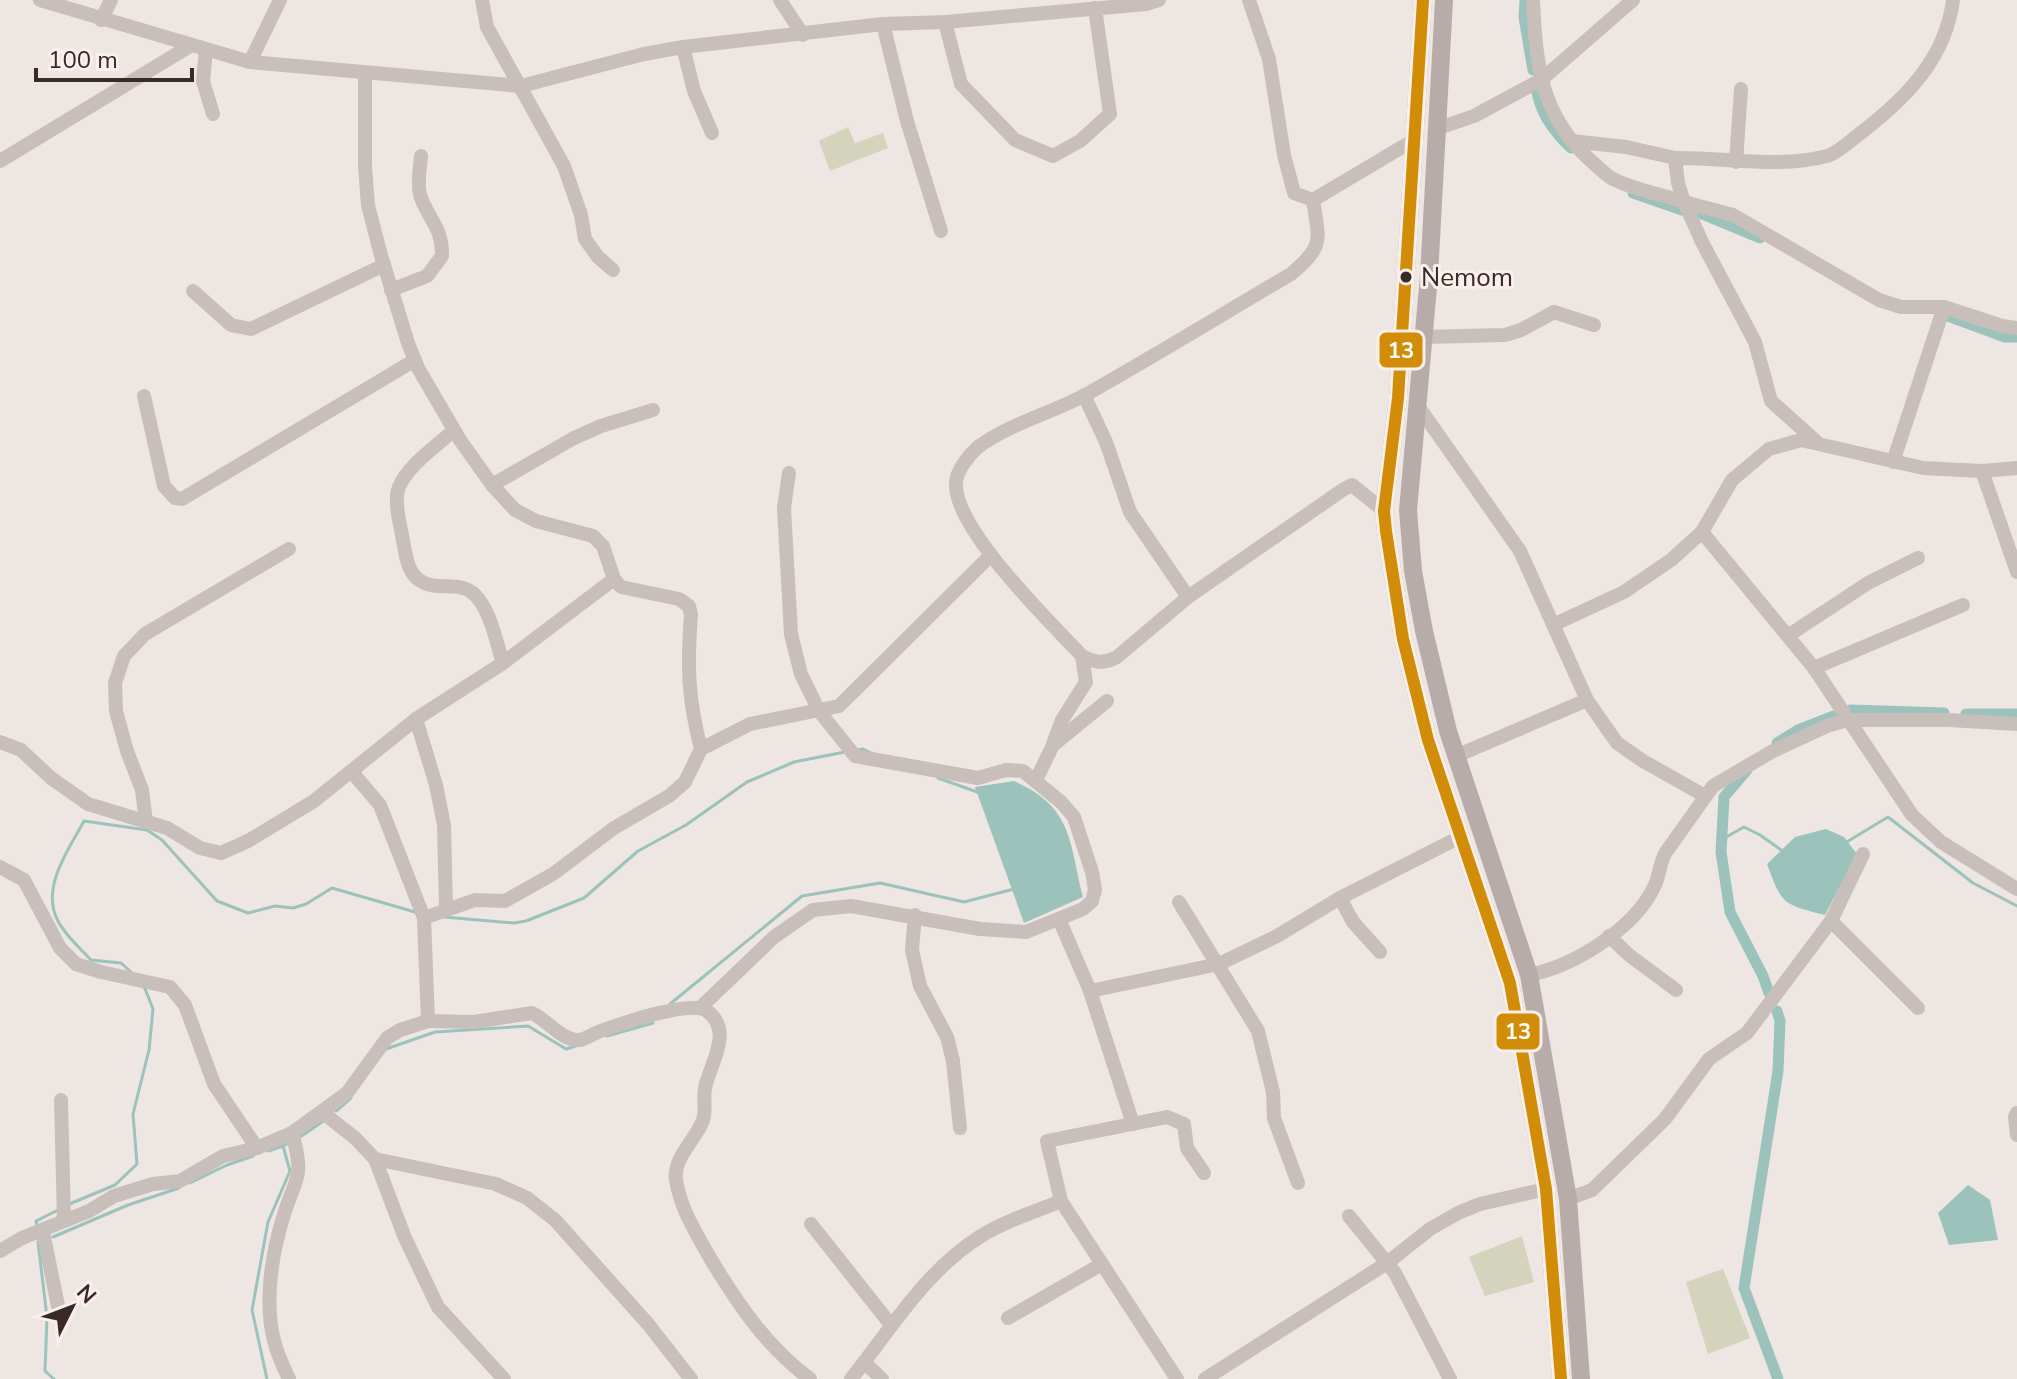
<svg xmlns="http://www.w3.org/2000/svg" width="2017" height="1379" font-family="'Nunito Sans',sans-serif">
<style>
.green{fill:#d4d3bb}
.water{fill:#9cc2bc}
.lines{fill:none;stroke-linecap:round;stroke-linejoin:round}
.stream{stroke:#9cc2bc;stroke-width:3}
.canal{stroke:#9cc2bc;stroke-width:11}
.minor{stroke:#c8beba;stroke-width:14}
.major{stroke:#b7aca9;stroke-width:18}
.bus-1-casing{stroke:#fbefe9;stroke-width:18}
.bus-1{stroke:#d18d08;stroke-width:12}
.bus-dot{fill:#392a28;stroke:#fbefe9;stroke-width:3}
.labels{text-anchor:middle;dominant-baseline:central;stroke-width:6;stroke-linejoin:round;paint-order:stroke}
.bus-label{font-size:26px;fill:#392a28;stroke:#fbefe9;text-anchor:start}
.line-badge{stroke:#fbefe9;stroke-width:3}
.badge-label{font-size:22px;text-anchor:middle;font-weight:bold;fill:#fff}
</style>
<rect width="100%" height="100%" fill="#eee6e2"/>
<g class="green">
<polygon points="848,127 855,143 883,133 888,148 830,171 819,141"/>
<polygon points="1522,1236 1534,1282 1485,1296 1469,1257"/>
<polygon points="1723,1269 1750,1338 1708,1354 1686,1282"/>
</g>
<g class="water">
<path d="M1014,781C1073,807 1069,841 1083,897L1024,923L975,787Z"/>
<path d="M1826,829L1844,837L1857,854L1825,915C1783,904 1782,905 1767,864L1795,837Z"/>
<polygon points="1968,1185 1990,1200 1998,1240 1949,1245 1938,1213"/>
</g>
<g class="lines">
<g class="stream">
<polyline points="856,750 863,749 871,753"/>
<polyline points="938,778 980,793"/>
<polyline points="1721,840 1744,827 1760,835 1784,852"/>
<polyline points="1845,843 1888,817 1973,883 2017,906"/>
<polyline points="444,917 514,923 526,921 584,898 638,851 686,825 747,782 794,762 845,752"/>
<path d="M131,972L121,963L91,960C80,948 65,935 58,921C40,888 69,849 84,821L147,830L162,840L217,901L248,913L275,906L293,908L306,904L332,888L415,912"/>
<polyline points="670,1004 802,896 880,883 964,902 1014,889"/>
<polyline points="607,1036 653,1023"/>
<polyline points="386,1049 435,1032 528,1026 566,1049 576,1046"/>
<polyline points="336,1111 351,1098"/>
<polyline points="300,1137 322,1122"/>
<polyline points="268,1151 283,1146"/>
<polyline points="190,1183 227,1165 253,1156"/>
<polyline points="67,1205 115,1185 137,1164 133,1114 149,1050 153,1009 144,986"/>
<polyline points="37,1225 36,1221 60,1209"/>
<polyline points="53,1237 128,1205 179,1188"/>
<polyline points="38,1242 47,1317 45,1371 54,1379"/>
<polyline points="267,1379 252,1310 268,1222 290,1171 283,1146 287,1144"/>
</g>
<g class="canal">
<polyline points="1525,0 1524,17 1533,70"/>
<path d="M1537,92C1541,115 1555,133 1571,148"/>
<polyline points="1633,193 1682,210"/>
<polyline points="1702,214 1760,238"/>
<polyline points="1948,316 2005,337 2017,337"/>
<polyline points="1851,710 1944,713"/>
<polyline points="1966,714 2017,714"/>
<polyline points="1777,743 1798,730 1834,716"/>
<polyline points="1747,770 1724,797 1721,852 1730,912 1763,976 1769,993"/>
<polyline points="1777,1011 1780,1021 1778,1071 1744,1288 1778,1379"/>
</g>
<g class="minor">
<polyline points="40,0 250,62 521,86 644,54 683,47 883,24 945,22 1146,4 1159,0"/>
<polyline points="482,0 487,27 564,166 581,215 585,239 598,257 613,270"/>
<polyline points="780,0 803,35"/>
<polyline points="1249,0 1269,59 1284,155 1294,193 1313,200 1414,140"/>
<path d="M1533,0C1536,63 1540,114 1589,159C1596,165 1604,174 1613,179C1635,190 1660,194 1684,202L1678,183L1675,158C1725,157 1777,169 1827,156C1838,153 1852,139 1862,132C1906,98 1946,58 1953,0"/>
<polyline points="101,20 111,0"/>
<polyline points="945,22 961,84 1015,140 1053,156 1080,141 1110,114 1095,8"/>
<polyline points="883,24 907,121 941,231"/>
<polyline points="683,47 694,91 712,133"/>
<polyline points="206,50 203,81 213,114"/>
<polyline points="250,62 280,0"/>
<path d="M365,74V167L368,205L380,252L408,343L418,368L460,440L492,485L515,510L536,521L593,536L603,546L614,579L621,587L679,599L689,606L691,615C687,666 688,699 701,749"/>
<polyline points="1436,129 1474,116 1541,80 1633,0"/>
<polyline points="1572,141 1626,147 1675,158"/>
<polyline points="0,161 190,46"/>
<polyline points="1736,162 1741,89"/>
<path d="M1313,200C1319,241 1325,245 1291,274C1223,314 1156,355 1087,394C1052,413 1011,423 978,447C969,455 957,470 956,482C952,527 1051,623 1082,656C1096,663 1103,664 1117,657L1188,597L1344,489L1352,485L1384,511"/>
<path d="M391,290L427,276L442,256C443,228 428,219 420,195C417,183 420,168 421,156"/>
<polyline points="193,291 231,325 251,329 384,265"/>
<polyline points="1423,337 1505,335 1521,330 1554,312 1594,325"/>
<polyline points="1084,395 1106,442 1130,512 1188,597"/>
<polyline points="144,396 164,486 175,498 182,499 415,360"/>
<polyline points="1416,403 1520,551 1587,700 1617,743 1643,761 1705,796"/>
<path d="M454,430C437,446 409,464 399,487C393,502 401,526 403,541C406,555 407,571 419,580C437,593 459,579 475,595C491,611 496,642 503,663"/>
<polyline points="1819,444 1771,401 1755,342 1702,242 1684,202 1733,215 1879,300 1901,307 1944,307 2002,326 2017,328"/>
<polyline points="1893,462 1944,307"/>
<polyline points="1982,471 2017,572"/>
<polyline points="492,485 574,438 601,426 653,410"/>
<polyline points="1702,532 1814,668 1912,815 1941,842 2017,889"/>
<polyline points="1555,624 1624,592 1671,560 1702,532 1732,480 1769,449 1801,440 1923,468 1982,471 2017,468"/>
<polyline points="1789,635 1868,583 1918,558"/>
<polyline points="1814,668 1963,605"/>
<polyline points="416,719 436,785 444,825 446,909"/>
<polyline points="0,742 21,750 51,778 88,804 167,828 200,848 221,853 248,841 314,801 416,719 503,663 614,579"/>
<polyline points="1053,744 1062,720 1086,682 1082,656"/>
<polyline points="1456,756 1587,700"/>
<polyline points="1036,780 1053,745 1107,701"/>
<polyline points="146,822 142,790 127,751 116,711 115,683 124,656 145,634 289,549"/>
<polyline points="0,867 24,880 60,948 76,964 101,972 170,987 185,1005 214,1084 257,1148"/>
<polyline points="1340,898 1353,922 1380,952"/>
<polyline points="1179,902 1258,1031 1273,1092 1274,1118 1298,1183"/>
<polyline points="915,915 912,950 920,986 947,1037 953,1061 960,1128"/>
<polyline points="424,918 475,900 505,901 553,874 614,828 669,796 685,782 701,749 750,724 839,706 990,556"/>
<polyline points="1059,919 1090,991 1219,964 1277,936 1340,898 1460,837"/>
<polyline points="1831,921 1918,1008"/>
<polyline points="1609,936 1629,955 1676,990"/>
<path d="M1529,975C1574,966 1634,929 1654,887C1660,876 1659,863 1666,852L1713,786L1773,751L1827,726L1847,720H1949L2017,724"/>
<polyline points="1090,991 1133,1124"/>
<polyline points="701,1007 774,937 813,910 851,906 980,929 1026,932 1083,909 1092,901 1095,890 1092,872 1074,817 1061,802 1023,771 1006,770 978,778 855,756 819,711 801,674 791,634 784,508 789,473"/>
<path d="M428,1021L474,1022L532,1013C546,1019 562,1041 579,1040C586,1039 594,1033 601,1031C620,1024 692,999 707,1011C733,1030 712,1061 706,1084C702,1096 707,1108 703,1120C696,1140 673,1157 676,1180C681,1211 698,1236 713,1263C740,1307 768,1348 810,1379"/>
<polyline points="61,1100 64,1221"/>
<polyline points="322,1112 355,1138 375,1159 405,1238 438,1307 504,1379"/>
<polyline points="2017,1113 2015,1117 2017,1135"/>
<polyline points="375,1159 496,1184 527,1198 555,1220 648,1324 691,1379"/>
<polyline points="1568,1199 1592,1190 1665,1119 1709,1059 1747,1033 1831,921 1863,854"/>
<polyline points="1349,1216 1395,1273 1450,1379"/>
<polyline points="811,1224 891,1325"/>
<polyline points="43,1232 59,1311"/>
<polyline points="0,1251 22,1238 89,1211 114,1196 153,1184 180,1181 223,1156 257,1148 292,1133 347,1093 387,1038 400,1030 428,1021 424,918 380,805 352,772"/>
<polyline points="1008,1318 1102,1264"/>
<polyline points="864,1362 882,1379"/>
<path d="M289,1379C284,1368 278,1356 275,1344C264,1307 271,1258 282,1221C294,1178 306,1181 292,1133"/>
<path d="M851,1379C891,1329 925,1271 981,1236C1004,1221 1035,1212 1061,1201"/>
<polyline points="1177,1379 1061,1201 1047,1141 1167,1117 1184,1124 1187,1148 1204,1173"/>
<polyline points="1205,1379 1387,1263 1430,1229 1458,1213 1480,1204 1546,1189"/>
</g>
<g class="major">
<polyline points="1423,0 1398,398 1384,511 1386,531 1403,639 1428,740 1510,983 1546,1189 1561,1379"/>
<polyline points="1444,0 1429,276 1408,510 1413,571 1424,631 1448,731 1529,975 1568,1199 1581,1379"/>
</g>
<defs>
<polyline id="bus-1" points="1423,0 1398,398 1384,511 1386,531 1403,639 1428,740 1510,983 1546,1189 1561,1379"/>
</defs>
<use href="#bus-1" class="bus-1-casing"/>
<use href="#bus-1" class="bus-1"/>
</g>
<circle class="bus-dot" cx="1406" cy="277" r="7"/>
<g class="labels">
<g class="bus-label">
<text x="1421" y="277">Nemom</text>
</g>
</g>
<g class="line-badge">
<rect x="1378" y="331" width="46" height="38" rx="8" fill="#d18d08"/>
<rect x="1495" y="1012" width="46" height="39" rx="8" fill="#d18d08"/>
</g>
<g class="badge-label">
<text x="1401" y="358">13</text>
<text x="1518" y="1039">13</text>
</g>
<g transform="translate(72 1307) rotate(48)" stroke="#fbefe9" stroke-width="6" paint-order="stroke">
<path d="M0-6L14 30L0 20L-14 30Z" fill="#392a28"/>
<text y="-12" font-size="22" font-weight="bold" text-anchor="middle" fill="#392a28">N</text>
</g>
<path d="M36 68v12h156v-12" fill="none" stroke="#392a28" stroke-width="4"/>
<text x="48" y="68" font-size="24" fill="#392a28" stroke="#fbefe9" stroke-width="6" paint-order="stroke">100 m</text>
</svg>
